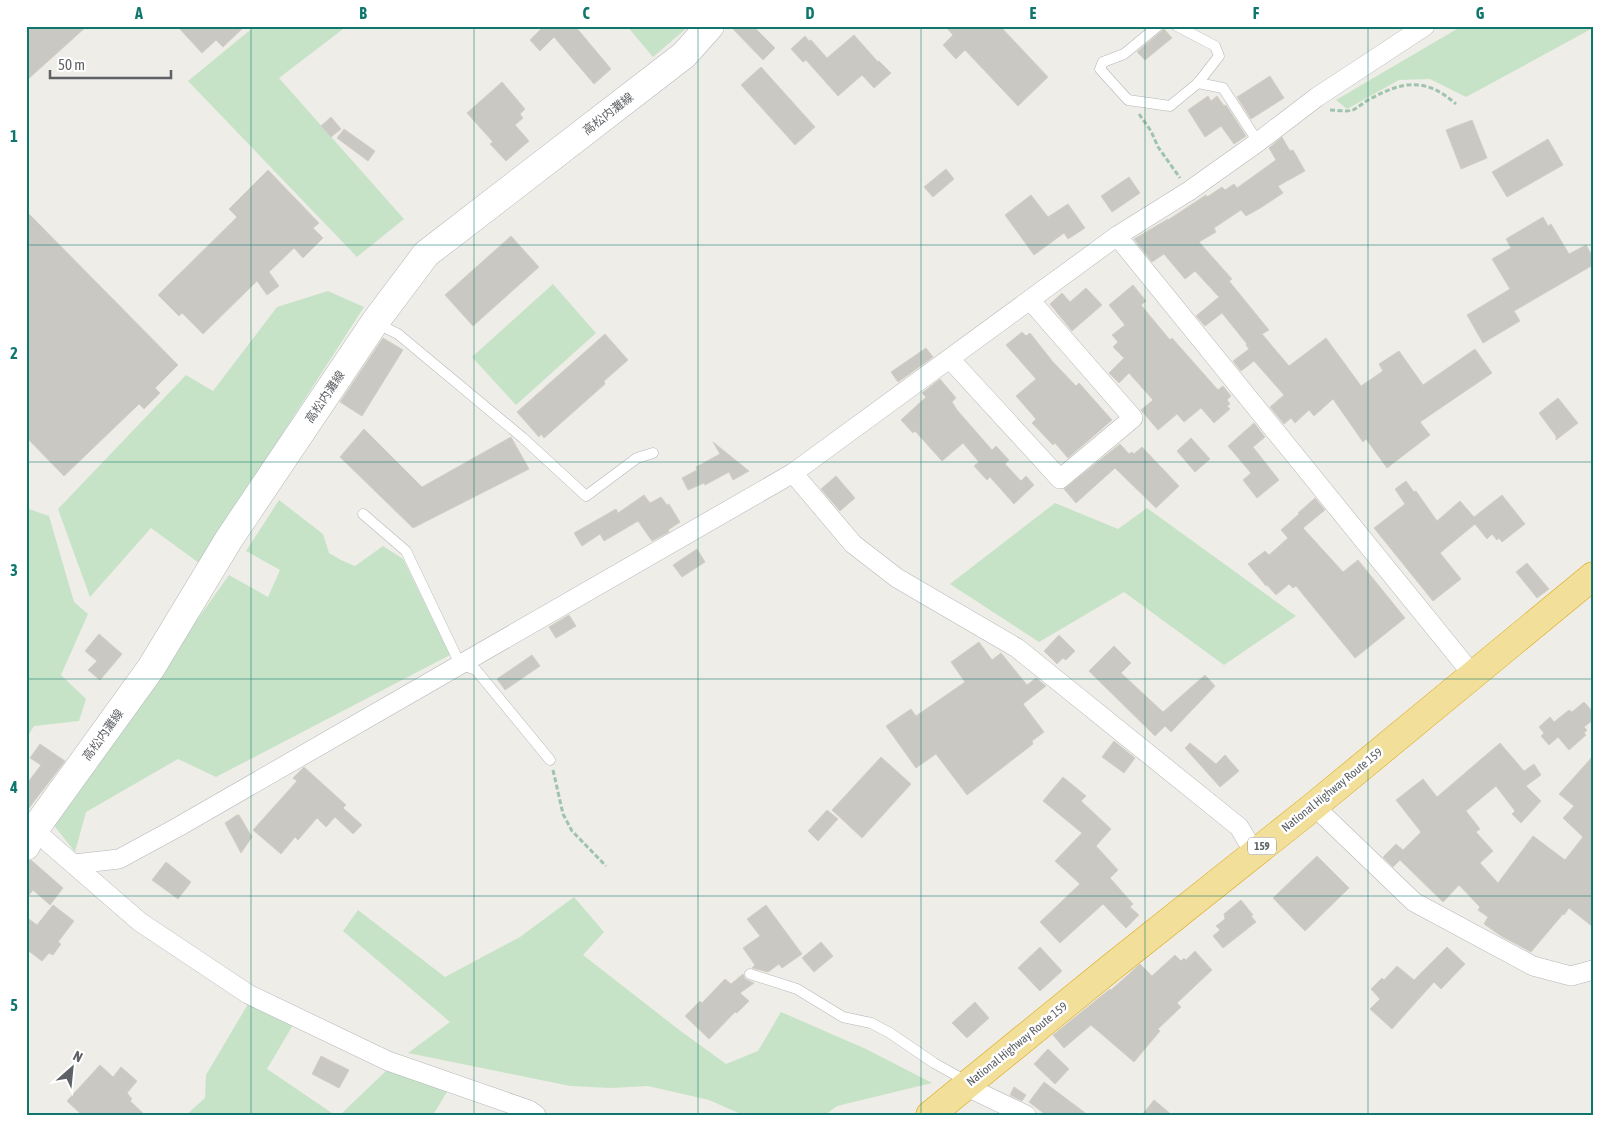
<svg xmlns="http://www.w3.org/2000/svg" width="1619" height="1141" font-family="'Asap Condensed','Noto Sans JP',sans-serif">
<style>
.green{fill:#c6e3c7}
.building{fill:#cac8c3;stroke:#d3cfc5}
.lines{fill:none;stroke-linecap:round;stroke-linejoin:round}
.lane-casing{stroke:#b4b6ba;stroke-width:11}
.street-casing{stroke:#b4b6ba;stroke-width:20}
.secondary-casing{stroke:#b3b5b9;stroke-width:29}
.highway-casing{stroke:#dda718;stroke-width:29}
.path{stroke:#9fc4ac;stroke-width:3;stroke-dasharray:5 2.5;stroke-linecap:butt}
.lane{stroke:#fff;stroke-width:10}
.street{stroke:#fff;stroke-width:19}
.secondary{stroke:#fff;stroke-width:28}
.highway{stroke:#f2df9a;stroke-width:28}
.grid{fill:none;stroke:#0f766e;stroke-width:1;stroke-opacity:0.55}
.labels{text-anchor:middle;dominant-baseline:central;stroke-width:5;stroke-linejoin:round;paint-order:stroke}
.shield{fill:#fff;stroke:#8e9093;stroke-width:1}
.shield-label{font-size:11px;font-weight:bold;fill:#5e6165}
.street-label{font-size:12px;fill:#5e6165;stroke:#fff}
.neatline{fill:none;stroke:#0f766e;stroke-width:2}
.grid-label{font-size:16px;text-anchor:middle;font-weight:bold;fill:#0f766e}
</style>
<rect width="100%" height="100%" fill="#efede7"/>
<g class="green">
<polygon points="255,26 347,26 279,78 404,219 357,257 188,81"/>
<polygon points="627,26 689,26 653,57"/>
<polygon points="1462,26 1593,26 1593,28 1466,97 1430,79 1399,80 1347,109 1336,100"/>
<polygon points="553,284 596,333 516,405 472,357"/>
<polygon points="328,291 364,307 199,563 151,528 90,597 58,509 186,375 213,391 277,307"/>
<polygon points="279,500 323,534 329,553 341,560 355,566 383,546 403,559 450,655 216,777 178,759 86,812 75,852 52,823 229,575 268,597 280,570 246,551"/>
<polygon points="1055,503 1118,529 1147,508 1296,616 1224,665 1124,592 1039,642 950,584"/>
<polygon points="26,508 49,516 74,602 88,614 61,675 86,699 79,721 34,726 26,739"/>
<polygon points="574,897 604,932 583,955 678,1029 726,1064 758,1051 781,1012 866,1049 932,1083 837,1106 825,1115 743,1115 709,1100 648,1086 611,1088 570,1086 408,1053 450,1022 343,931 358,910 445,977 520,937"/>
<polygon points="248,1004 293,1025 267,1069 335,1115 186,1115 205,1098 206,1075"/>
<polygon points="388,1069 448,1090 433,1115 340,1115"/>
</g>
<g class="building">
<polygon points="26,26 87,26 26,81"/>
<polygon points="177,26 245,26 223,47 216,40 202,53"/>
<polygon points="544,26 575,26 611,69 594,84 554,37 540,51 530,40"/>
<polygon points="730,26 753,26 775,48 763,60"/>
<polygon points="945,26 1000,26 1048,77 1018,106 965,50 956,59 943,45 953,35"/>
<polygon points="1164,29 1172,38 1145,60 1137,52"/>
<polygon points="854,35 878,62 879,61 891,73 874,88 862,75 838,96 806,60 803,62 791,49 805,36 809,41 811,40 827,58"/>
<polygon points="761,67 815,127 795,145 741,85"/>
<polygon points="1270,76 1284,98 1251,119 1237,97"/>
<polygon points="502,82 525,109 520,114 523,118 515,125 529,141 506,161 490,144 493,142 467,113"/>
<polygon points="1208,96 1211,101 1217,96 1224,106 1226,105 1246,136 1234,144 1221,126 1205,137 1188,110"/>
<polygon points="331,117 341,129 331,137 321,126"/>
<polygon points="1472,120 1487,158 1461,169 1446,130"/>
<polygon points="344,129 375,151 368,161 337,138"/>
<polygon points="1282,137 1290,151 1293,150 1305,171 1278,186 1283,193 1262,207 1246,216 1241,210 1214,228 1216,232 1199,242 1232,279 1229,281 1269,330 1262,334 1289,366 1326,338 1361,386 1383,371 1379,364 1399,351 1423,385 1475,349 1492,373 1420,422 1430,435 1387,468 1366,439 1363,442 1333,399 1314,416 1309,410 1295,423 1291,418 1284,424 1270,407 1284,395 1254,361 1241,371 1233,361 1249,349 1246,345 1247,344 1222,313 1205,326 1196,316 1219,297 1195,271 1185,279 1164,254 1152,262 1134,239 1168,219 1168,220 1206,195 1207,197 1222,187 1225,190 1234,184 1237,188 1276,160 1269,148"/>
<polygon points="1548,139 1563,165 1507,197 1492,172"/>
<polygon points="946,169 954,179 933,197 924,187"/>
<polygon points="268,170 319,223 313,228 323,238 303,258 294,248 269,272 279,286 267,295 257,281 203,334 182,313 179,316 158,295 237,217 229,209"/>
<polygon points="1129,177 1140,193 1112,212 1101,196"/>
<polygon points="1031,195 1048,217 1068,204 1085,228 1068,239 1064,233 1034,255 1005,215"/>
<polygon points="26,211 178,365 155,388 160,393 144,409 139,404 64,476 26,437"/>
<polygon points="1543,217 1548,226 1551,224 1569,254 1586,245 1593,257 1593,265 1514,311 1520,321 1483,343 1467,315 1510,289 1492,259 1511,248 1506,239"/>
<polygon points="511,236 539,267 473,326 445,295"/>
<polygon points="1133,285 1146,301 1141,305 1170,340 1172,338 1218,390 1223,386 1231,396 1227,400 1230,404 1227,406 1230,409 1214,423 1201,408 1184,422 1177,414 1158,430 1141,410 1153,400 1129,373 1119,383 1109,373 1124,358 1113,347 1118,342 1112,335 1125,325 1109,305"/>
<polygon points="1086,288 1102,305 1072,331 1050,304 1062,293 1070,302"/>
<polygon points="1022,332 1026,336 1030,333 1053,362 1076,386 1079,383 1112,420 1068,458 1055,443 1053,445 1032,423 1036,419 1016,396 1036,379 1006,345"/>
<polygon points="605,334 628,360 604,381 605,384 544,438 541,434 539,437 517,412"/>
<polygon points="383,338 403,350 362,416 340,402"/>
<polygon points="926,348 933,357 898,382 891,372"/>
<polygon points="940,379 956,398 952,402 957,410 992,450 996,446 1009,460 1005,464 1021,481 1026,476 1034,485 1014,504 990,477 987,480 974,466 979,462 963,443 942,461 915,431 913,433 901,420 926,397 922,393"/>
<polygon points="1558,398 1578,423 1556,440 1556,436 1539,413"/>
<polygon points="1254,423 1265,437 1253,447 1279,480 1257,498 1243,480 1251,473 1228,446"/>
<polygon points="364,429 422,487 511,437 529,469 413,528 340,457"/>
<polygon points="1191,438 1210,459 1195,472 1177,451"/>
<polygon points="713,442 749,471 733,480 729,472 705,485 704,483 688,490 682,478 697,470 696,467 720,454"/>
<polygon points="1120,444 1129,454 1132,452 1134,454 1142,447 1179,486 1156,508 1115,468 1076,503 1064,489"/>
<polygon points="836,476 855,498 840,511 821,489"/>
<polygon points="1406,481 1414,492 1416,491 1437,521 1460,501 1474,517 1502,495 1525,524 1502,542 1499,538 1497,540 1492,534 1487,539 1475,524 1440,553 1461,579 1433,601 1374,528 1405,504 1395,489"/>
<polygon points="644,495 650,503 661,497 667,505 669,504 680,522 668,530 669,532 652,541 638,521 604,541 600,534 582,546 574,533 616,509 618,513"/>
<polygon points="1315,498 1325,510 1303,528 1343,572 1358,560 1405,618 1355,658 1296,586 1293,588 1289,584 1276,595 1267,585 1266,586 1248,564 1265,551 1269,555 1288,538 1281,530 1299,514 1298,513"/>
<polygon points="697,549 705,562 682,577 673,565"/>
<polygon points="1527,563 1549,589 1537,598 1516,572"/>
<polygon points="569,615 576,626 556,638 549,627"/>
<polygon points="99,634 122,654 100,680 88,670 97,661 85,651"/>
<polygon points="1059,635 1075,651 1066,660 1063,658 1057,664 1044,651"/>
<polygon points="979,642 992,660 1001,653 1027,685 1036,678 1046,686 1023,704 1044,732 1032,741 1033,744 967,795 936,754 916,768 886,726 911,709 916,716 965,682 951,662"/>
<polygon points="1114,646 1131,663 1121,673 1163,712 1205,675 1215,686 1171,732 1165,726 1155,736 1089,671"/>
<polygon points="532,655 540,666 505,690 497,679"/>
<polygon points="1584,702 1593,712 1593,720 1584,727 1587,730 1584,733 1586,735 1569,750 1558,737 1549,745 1541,736 1544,733 1539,727 1550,717 1554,722 1569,710 1572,712"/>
<polygon points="1114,741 1135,758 1124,773 1102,757"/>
<polygon points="1190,743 1216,764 1225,755 1239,771 1220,787 1185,748"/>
<polygon points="1500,743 1524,771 1534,764 1541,775 1526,786 1541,801 1521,823 1512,814 1515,811 1496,786 1466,811 1480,829 1476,832 1493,851 1480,863 1498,883 1533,836 1565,860 1583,837 1563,818 1574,806 1559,794 1593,756 1593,927 1569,908 1564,915 1563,914 1531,952 1501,936 1484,924 1488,917 1478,910 1480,907 1459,885 1443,902 1400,860 1393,867 1383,857 1396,844 1403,850 1421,832 1396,800 1423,779 1437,797"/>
<polygon points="40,744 65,761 26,812 26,785 41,765 30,758"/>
<polygon points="881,757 911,784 862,838 832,810"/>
<polygon points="304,767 346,805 343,808 362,825 353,834 335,817 326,827 317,818 298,840 295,837 281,854 253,830 297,781 293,778"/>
<polygon points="1063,777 1086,796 1081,801 1111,829 1096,846 1118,870 1110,878 1133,904 1130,907 1139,915 1126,928 1103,904 1060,943 1040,922 1080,884 1055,861 1082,833 1043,801"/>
<polygon points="827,810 838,819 818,841 808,831"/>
<polygon points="237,815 239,815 252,837 241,853 225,823"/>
<polygon points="1317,856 1349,888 1305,931 1273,898"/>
<polygon points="31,860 63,888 50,905 33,890 26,899 26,862"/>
<polygon points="166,862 191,882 178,899 152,880"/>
<polygon points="1241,900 1253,915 1251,916 1256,922 1223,948 1213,936 1220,930 1216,926 1225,919 1224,914"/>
<polygon points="53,905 74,921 58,942 61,944 53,955 49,953 42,961 26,949 26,917 37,925"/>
<polygon points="766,905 802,954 782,968 779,964 768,972 752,968 755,965 743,948 760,936 747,919"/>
<polygon points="821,942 833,956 814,972 802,958"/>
<polygon points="1040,947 1062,971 1040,991 1018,968"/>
<polygon points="1447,947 1465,964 1441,989 1434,982 1392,1029 1370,1009 1380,999 1371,989 1382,978 1384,980 1397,966 1414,980"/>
<polygon points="1195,951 1212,970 1177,1003 1181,1007 1158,1029 1160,1031 1134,1062 1091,1025 1064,1048 1053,1035 1110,989 1111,990 1140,964 1152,976 1175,955 1181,961 1184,958 1186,960"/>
<polygon points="743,974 745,979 754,983 740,993 749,1001 737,1013 735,1012 709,1039 685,1016 700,1001 702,1003 725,979 731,984"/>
<polygon points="975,1002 989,1018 967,1038 952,1023"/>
<polygon points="1048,1049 1069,1069 1055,1084 1034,1064"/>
<polygon points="321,1056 349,1070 339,1088 312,1074"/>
<polygon points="100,1065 113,1077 121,1067 137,1081 127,1093 132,1099 130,1101 145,1115 82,1115 67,1101"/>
<polygon points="1044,1082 1088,1115 1046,1115 1029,1102"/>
<polygon points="1014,1087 1026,1095 1022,1101 1010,1095"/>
<polygon points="1154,1100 1172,1115 1142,1115"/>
</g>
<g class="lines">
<defs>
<g id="lane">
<polyline points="1158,26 1124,54 1103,62 1100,69 1128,100 1170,106 1198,83 1219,56 1215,46 1177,26"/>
<polyline points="1198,83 1223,88 1258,142"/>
<polyline points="376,323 398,334 523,438 586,496 637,458 653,453"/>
<polyline points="363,514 406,551 460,664 476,670 550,760"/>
<polyline points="750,974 797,989 843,1017 871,1023 890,1033 934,1063 968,1082"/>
</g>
<g id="street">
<polyline points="1117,236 1473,675"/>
<polyline points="950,359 1060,479 1133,418 1030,300"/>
<polyline points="793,473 853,544 897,578 1017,648 1239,827 1254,852"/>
<polyline points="1314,806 1414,902 1533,966 1571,976 1593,970"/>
<polyline points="34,830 140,922 248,994 388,1061 529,1110 536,1115"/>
<polyline points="74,864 119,859 178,827 793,473 1117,236 1189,191 1258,142 1317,97 1425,26"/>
<polyline points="965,1086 1026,1115"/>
</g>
<polyline id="secondary" points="26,846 34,830 151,668 229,539 375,322 426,254 684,55 710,26"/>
<polyline id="highway" points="930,1115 1108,970 1314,806 1593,576"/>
</defs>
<use href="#lane" class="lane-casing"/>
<use href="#street" class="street-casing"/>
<use href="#secondary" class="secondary-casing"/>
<use href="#highway" class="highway-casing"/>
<g class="path">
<path d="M1330,110C1336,110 1347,112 1353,110C1359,107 1364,102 1370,99C1403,81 1425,77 1456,104"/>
<polyline points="1139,114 1151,131 1158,147 1180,178"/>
<polyline points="553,770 563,814 572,831 606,866"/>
</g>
<use href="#lane" class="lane"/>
<use href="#street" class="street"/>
<use href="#secondary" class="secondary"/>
<use href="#highway" class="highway"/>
</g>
<path class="grid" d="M251,26V1115M474,26V1115M698,26V1115M921,26V1115M1145,26V1115M1368,26V1115M26,245H1593M26,462H1593M26,679H1593M26,896H1593"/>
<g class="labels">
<rect class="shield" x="1248" y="837.5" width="28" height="17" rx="4"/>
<g class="shield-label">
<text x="1262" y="846">159</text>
</g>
<g class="street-label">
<text transform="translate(608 114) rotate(-38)">高松内灘線</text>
<text transform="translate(325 397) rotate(-56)">高松内灘線</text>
<text transform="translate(103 735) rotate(-54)">高松内灘線</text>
<text transform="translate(1332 790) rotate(-39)">National Highway Route 159</text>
<text transform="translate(1017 1044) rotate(-39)">National Highway Route 159</text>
</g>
</g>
<rect width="1619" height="1141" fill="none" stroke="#ffffff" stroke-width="55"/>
<g transform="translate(72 1068) rotate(27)" stroke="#ffffff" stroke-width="4" paint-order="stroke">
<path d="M0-4L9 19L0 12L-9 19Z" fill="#5e6165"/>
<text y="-8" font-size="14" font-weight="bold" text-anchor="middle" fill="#5e6165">N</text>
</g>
<path d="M50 70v8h121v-8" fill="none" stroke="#5e6165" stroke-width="2.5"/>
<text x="58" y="70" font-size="15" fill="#5e6165" stroke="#ffffff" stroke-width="4" paint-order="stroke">50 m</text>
<rect x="28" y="28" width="1564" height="1086" class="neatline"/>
<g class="grid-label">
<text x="139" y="19">A</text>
<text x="363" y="19">B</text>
<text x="586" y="19">C</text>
<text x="810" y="19">D</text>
<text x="1033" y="19">E</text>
<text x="1256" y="19">F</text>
<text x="1480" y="19">G</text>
<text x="14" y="142">1</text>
<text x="14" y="359">2</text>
<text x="14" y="576">3</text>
<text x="14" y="793">4</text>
<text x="14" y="1011">5</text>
</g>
</svg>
